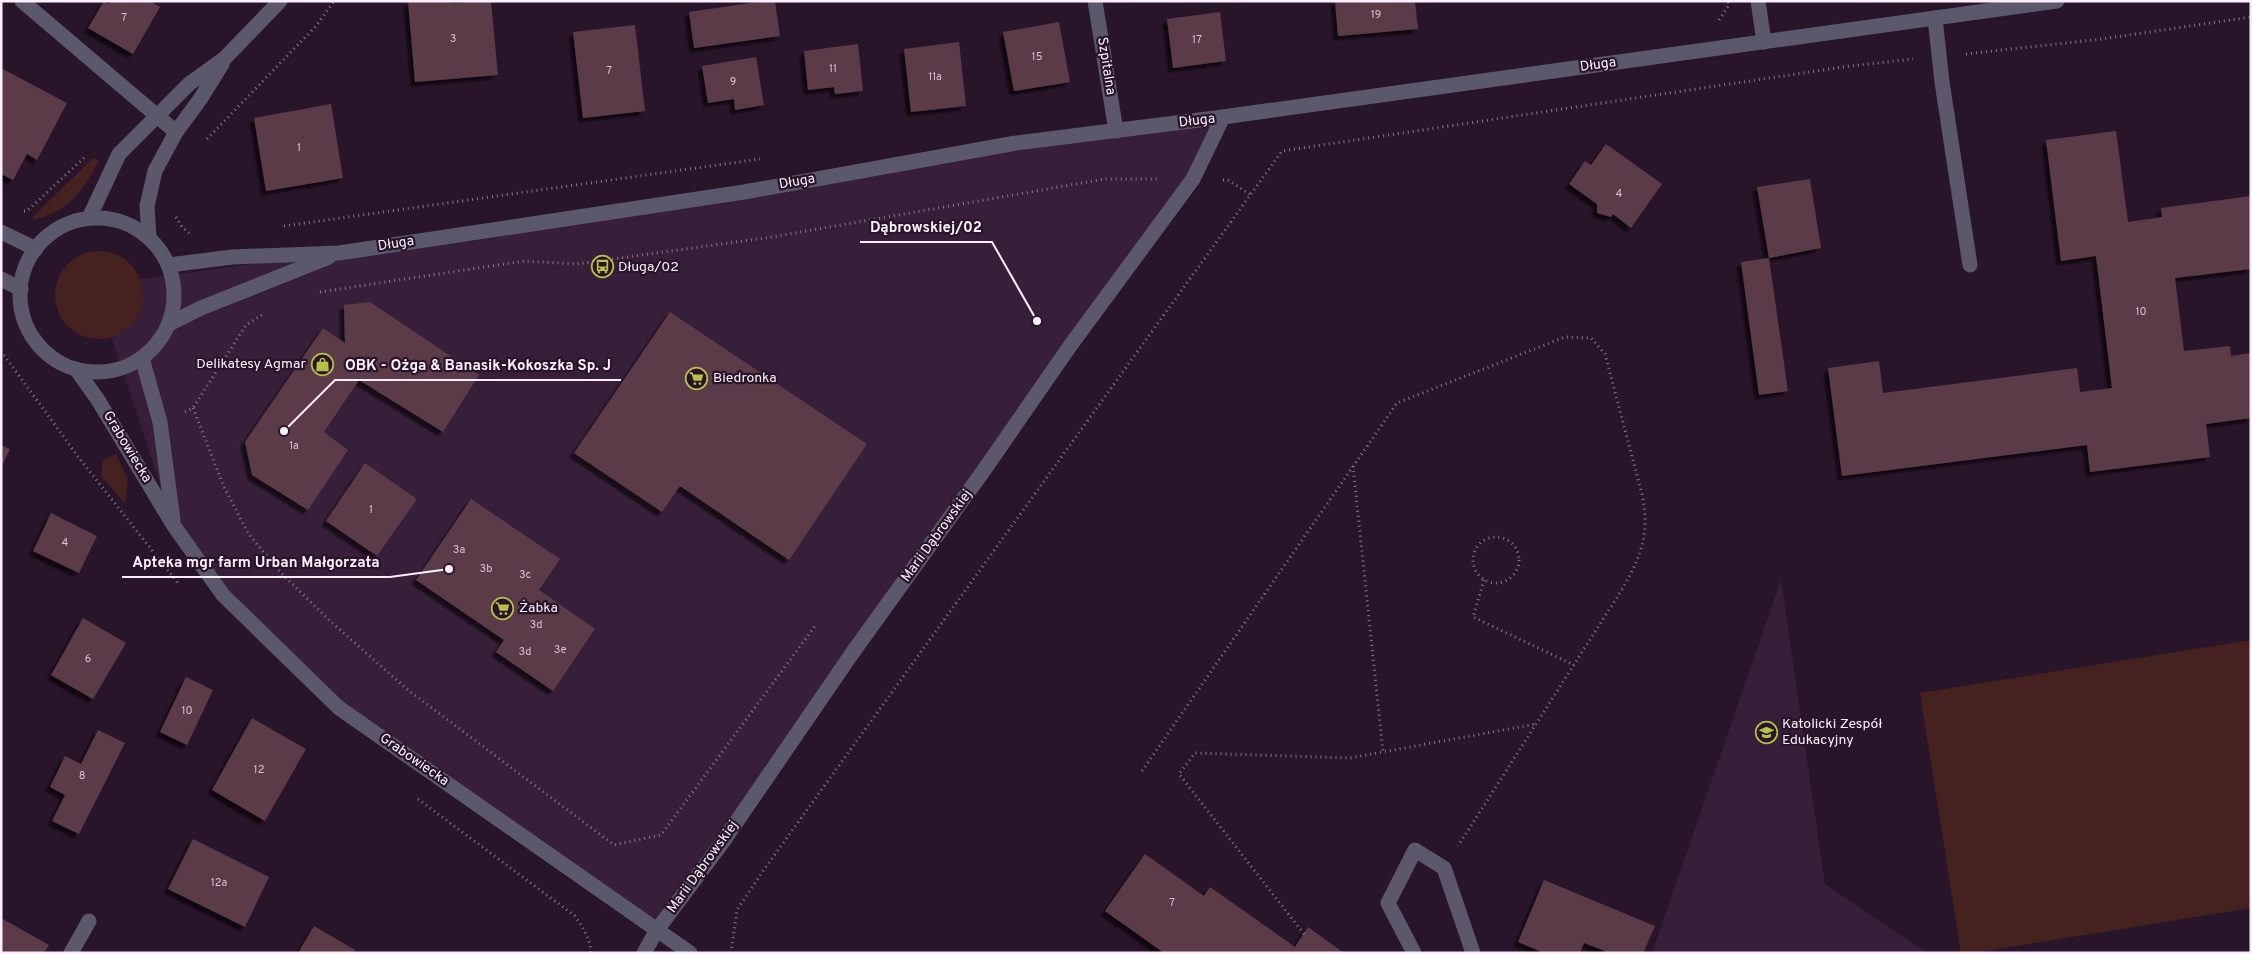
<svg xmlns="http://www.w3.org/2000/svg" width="2252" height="954" font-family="Overpass,sans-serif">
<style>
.built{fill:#371f39}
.green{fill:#452220}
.building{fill:#5a3b47;filter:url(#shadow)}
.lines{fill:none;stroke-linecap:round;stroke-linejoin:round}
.path{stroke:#89788a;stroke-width:3;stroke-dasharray:1 4;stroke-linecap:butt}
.minor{stroke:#5c586b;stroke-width:15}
.labels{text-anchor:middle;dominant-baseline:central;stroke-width:4.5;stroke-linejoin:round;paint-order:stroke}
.number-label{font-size:11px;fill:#d4c2d0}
.street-label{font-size:14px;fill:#fceffd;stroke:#29152a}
.poi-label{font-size:14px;fill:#fceffd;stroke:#29152a;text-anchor:start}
.leader{fill:none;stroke:#fceffd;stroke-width:2}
.callout-dot{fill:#fceffd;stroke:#29152a;stroke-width:2}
.callout-label{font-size:15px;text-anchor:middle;font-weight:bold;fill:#fceffd;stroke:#29152a;stroke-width:4.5;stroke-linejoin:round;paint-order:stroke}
</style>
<defs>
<filter id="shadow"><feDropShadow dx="-4.5" dy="4.5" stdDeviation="1" flood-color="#0009"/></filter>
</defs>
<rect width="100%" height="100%" fill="#29152a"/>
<g class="built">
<polygon points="1223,117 1193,179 657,930 339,708 276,645 174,526 94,285 339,253"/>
<polygon points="1781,580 1825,884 1927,953 1652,953"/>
</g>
<g class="green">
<path d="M93,158L99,161C82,192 67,214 30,220Z"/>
<circle cx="99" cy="295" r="44"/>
<polygon points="116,454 128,480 125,504 101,476 103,460"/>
<polygon points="2251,640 2251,908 1973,953 1961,953 1920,693"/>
</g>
<g class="building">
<polygon points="104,1 109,4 111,1 150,1 160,7 133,54 88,28"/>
<polygon points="408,1 451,1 451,3 491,1 498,75 415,82"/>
<polygon points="764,1 775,1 780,36 694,48 689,12"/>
<polygon points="1335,1 1415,1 1418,29 1338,36"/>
<polygon points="1220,12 1226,61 1173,68 1167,19"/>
<polygon points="1059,22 1070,82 1014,91 1003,32"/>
<polygon points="635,25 645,111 583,118 573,32"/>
<polygon points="959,42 966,106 911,112 904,49"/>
<polygon points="858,44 863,91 835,94 834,87 808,90 804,51"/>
<polygon points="756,57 764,105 735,110 734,99 708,103 702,66"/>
<polygon points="1,68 67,103 37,160 27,154 13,180 1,174"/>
<polygon points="331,104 343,178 266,191 254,118"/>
<polygon points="2116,131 2128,222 2162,217 2161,208 2251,196 2251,269 2175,278 2184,351 2230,346 2231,356 2251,353 2251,418 2206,424 2210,457 2090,472 2087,445 1842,476 1828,368 1879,361 1883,393 2077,368 2080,392 2112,388 2096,256 2061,261 2046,140"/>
<polygon points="1606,144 1662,184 1631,228 1613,214 1611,217 1597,213 1597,204 1569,184 1585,161 1591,165"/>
<polygon points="1810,179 1821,248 1769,258 1757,187"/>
<polygon points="1769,258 1788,391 1759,395 1741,262"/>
<polygon points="370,302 479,375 443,432 359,380 324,432 348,450 308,510 252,475 245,442 323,328 345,343 344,305"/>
<polygon points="670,312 867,444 789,560 680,486 662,512 574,453"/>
<polygon points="1,445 10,449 1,468"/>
<polygon points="365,463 417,499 377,556 326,521"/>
<polygon points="471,499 560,559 539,590 595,629 553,691 496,652 504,640 416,580"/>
<polygon points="51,513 97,536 79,573 33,551"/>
<polygon points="83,618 126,643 93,699 51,675"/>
<polygon points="186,677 213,690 187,745 160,732"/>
<polygon points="252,718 306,749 265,821 212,790"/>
<polygon points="98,730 125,743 79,834 52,821 65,795 50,787 65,756 81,764"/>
<polygon points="193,839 269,877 245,927 168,889"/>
<polygon points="1145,854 1204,896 1210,887 1295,947 1308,927 1344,953 1164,953 1105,911"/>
<polygon points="1544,880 1655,926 1643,953 1604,953 1605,951 1584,943 1580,953 1544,953 1518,942"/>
<polygon points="1,918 49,945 44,953 1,953"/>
<polygon points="314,926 355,950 354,953 298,953"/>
</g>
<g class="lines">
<g class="path">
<polyline points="1719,20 1729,5 1728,1"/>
<polyline points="1966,54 2102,39 2251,17"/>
<polyline points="207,139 316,26 334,1"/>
<polyline points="1223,180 1228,180 1251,195"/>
<polyline points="24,211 27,211 86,156"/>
<polyline points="176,217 182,227 191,235"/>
<polyline points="284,226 760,159"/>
<polyline points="320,292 524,261 577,264 772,237 1105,179 1159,179"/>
<polyline points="1,351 79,458 178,583"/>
<polyline points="193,408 224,487 248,533 278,570 329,620 408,690 614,845 661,835 815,626"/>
<polyline points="185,412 193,408 246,325 262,315"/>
<polyline points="1353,466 1383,752"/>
<circle cx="1496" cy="560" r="23"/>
<polyline points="1484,580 1473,617 1574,665"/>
<path d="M1142,771L1397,403L1565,337L1591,338L1605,354L1642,494C1650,533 1642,554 1623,588L1458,846"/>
<path d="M418,799L575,916C583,928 590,938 591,953"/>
<polyline points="1304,934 1179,774 1195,753 1350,758 1536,724"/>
<polyline points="731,953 737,910 763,871 1282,151 1843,67 1913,59"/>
</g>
<g class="minor">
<polyline points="22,1 176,132"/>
<polyline points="1095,1 1116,131"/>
<polyline points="1758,1 1764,42"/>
<polyline points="1935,18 1942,82 1970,265"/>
<polyline points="89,218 119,154 189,84 225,58 280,1"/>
<circle cx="97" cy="295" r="77"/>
<polyline points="1,232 36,249"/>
<polyline points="149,238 147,206 155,171 176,132 201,98 222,64"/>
<polyline points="169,265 232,257 339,253 744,192 1016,143 1223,117 2057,1"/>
<polyline points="1,279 21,289"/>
<polyline points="169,324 201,308 329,257"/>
<polyline points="142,358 160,422 173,520"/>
<polyline points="76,369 98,400 174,526 223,595 339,708 690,953"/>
<polyline points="71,953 89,921"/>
<polyline points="644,953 657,930 722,843 853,652 982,473 1070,346 1193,179 1223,117"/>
<polyline points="1414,953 1388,903 1415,850 1444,868 1473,953"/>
</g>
</g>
<defs>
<symbol id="bus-ring" viewBox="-11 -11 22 22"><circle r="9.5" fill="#29152a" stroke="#b7c147" stroke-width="1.5"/><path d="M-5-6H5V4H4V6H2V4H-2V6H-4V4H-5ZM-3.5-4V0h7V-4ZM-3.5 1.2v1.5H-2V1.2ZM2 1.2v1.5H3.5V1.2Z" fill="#b7c147"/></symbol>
<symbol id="shop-ring" viewBox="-11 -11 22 22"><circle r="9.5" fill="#29152a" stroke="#b7c147" stroke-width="1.5"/><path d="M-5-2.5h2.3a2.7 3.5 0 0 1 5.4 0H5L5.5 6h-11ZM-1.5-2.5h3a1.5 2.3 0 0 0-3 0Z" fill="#b7c147"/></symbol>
<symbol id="supermarket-ring" viewBox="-11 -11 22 22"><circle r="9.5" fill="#29152a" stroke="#b7c147" stroke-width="1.5"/><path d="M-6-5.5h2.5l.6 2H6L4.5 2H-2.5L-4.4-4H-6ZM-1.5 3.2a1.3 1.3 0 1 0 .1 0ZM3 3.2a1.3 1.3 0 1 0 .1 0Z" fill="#b7c147"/></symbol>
<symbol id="school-ring" viewBox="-11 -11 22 22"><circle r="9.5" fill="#29152a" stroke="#b7c147" stroke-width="1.5"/><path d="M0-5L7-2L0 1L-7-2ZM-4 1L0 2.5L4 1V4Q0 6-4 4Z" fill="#b7c147"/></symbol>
</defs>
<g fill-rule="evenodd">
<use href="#bus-ring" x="590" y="254" width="25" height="25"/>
<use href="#shop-ring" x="310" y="352" width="25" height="25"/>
<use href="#supermarket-ring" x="684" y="366" width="25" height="25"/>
<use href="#supermarket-ring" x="490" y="596" width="25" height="25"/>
<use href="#school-ring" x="1754" y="720" width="25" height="25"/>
</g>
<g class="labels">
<g class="number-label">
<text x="1376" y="15">19</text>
<text x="124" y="18">7</text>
<text x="453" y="39">3</text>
<text x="1197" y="40">17</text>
<text x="1037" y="57">15</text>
<text x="833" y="69">11</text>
<text x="609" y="71">7</text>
<text x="935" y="77">11a</text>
<text x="733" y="82">9</text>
<text x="299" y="148">1</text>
<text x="1619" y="194">4</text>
<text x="2141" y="312">10</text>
<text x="294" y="446">1a</text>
<text x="371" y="510">1</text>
<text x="65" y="543">4</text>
<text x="459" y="550">3a</text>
<text x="486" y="569">3b</text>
<text x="525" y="575">3c</text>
<text x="536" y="625">3d</text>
<text x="560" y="650">3e</text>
<text x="525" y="652">3d</text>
<text x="88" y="659">6</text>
<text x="187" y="711">10</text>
<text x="259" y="770">12</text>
<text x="82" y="776">8</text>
<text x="219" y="883">12a</text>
<text x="1172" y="903">7</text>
</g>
<g class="street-label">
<text transform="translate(1598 65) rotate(-8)">Długa</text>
<text transform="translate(1106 66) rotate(81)">Szpitalna</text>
<text transform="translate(1197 121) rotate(-7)">Długa</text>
<text transform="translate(797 182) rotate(-10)">Długa</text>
<text transform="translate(396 244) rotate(-9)">Długa</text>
<text transform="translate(127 447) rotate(59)">Grabowiecka</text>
<text transform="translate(937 536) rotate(-54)">Marii Dąbrowskiej</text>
<text transform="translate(414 760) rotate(35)">Grabowiecka</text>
<text transform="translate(703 867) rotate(-54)">Marii Dąbrowskiej</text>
</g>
<g class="poi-label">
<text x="618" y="267">Długa/02</text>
<text x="306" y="364" text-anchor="end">Delikatesy Agmar</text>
<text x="713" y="378">Biedronka</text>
<text x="519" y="608">Żabka</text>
<text x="1782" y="724">Katolicki Zespół<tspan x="1782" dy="16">Edukacyjny</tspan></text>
</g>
</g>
<path class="leader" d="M1037 321L992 242H860M284 431L335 380H621M449 569L390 577H122"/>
<g class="callout-dot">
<circle cx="1037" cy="321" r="5"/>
<circle cx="284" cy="431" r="5"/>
<circle cx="449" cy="569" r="5"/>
</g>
<g class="callout-label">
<text x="926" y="232">Dąbrowskiej/02</text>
<text x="478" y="370">OBK - Ożga &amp; Banasik-Kokoszka Sp. J</text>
<text x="256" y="567">Apteka mgr farm Urban Małgorzata</text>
</g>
<rect width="2252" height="954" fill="none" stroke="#fceffd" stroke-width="5"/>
</svg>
